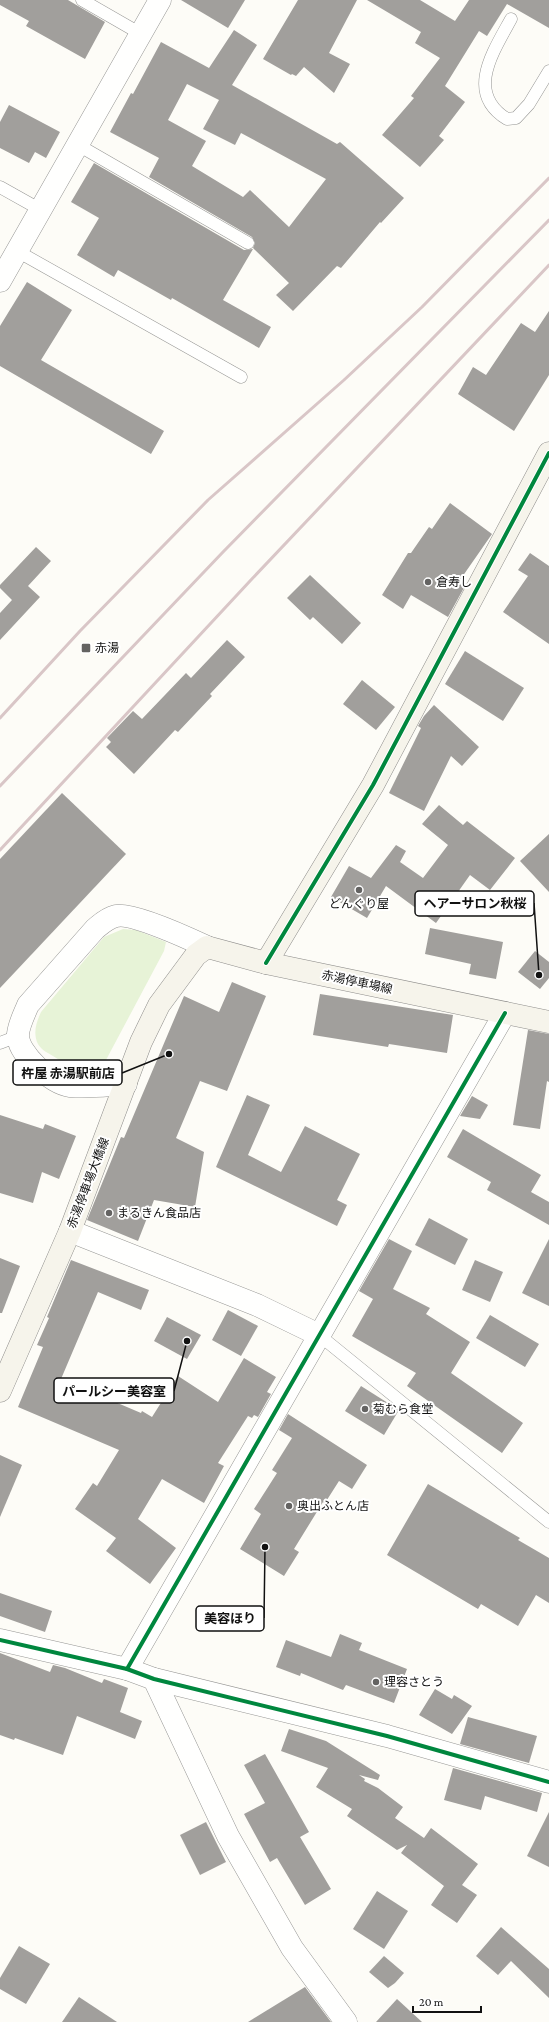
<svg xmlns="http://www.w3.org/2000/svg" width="549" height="2022" font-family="'Crimson Pro','Noto Sans JP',serif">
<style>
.green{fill:#e7f3d7}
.building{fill:#a19f9c;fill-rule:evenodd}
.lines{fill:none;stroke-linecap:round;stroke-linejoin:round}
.lane-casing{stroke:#979795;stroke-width:13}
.street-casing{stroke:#979795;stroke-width:23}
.secondary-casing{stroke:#8e8d8b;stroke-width:23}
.lane{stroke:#fffffe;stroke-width:12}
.street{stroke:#fffffe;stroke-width:22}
.secondary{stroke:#f6f4eb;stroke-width:22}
.rail{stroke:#d9c6c7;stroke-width:3}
.cycleway-casing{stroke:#fff;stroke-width:6}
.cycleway{stroke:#00873e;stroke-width:4}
.poi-dot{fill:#646362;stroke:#fff;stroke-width:1.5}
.labels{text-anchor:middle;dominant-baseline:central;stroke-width:4;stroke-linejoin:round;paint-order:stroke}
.poi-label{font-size:12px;fill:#111;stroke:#fff;text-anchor:start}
.street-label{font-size:12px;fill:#111;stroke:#fff}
.leader{fill:none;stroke:#111;stroke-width:1.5}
.callout-dot{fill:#111;stroke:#fff;stroke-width:1.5}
.callout{fill:#fff;stroke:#111;stroke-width:1.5}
.callout-label{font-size:13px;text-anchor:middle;font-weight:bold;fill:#111}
</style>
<rect width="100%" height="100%" fill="#fdfcf7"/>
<path class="green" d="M123,929L136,930L166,942L164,951L106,1060C88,1078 70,1067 53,1056C46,1052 40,1049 37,1042C33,1031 37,1021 41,1012L104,937Z"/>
<g class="building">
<polygon points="0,0 68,0 105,22 85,59 26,26 29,21 0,5"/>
<polygon points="181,0 245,0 228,28"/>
<polygon points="298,0 357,0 329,53 350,64 334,93 304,67 296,76 292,74 291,75 263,59"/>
<polygon points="367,0 420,0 455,21 469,0 549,0 549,28 507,4 487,36 479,31 445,86 465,102 439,136 444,140 420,167 382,135 414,98 411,96 440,58 415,43 421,32"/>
<path d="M234,30L257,45L232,85L337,144L340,142L404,198L381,223L380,222L341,268L337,266L293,311L276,295L289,283L253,248L255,243L252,237L149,177L159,158L110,132L131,93L133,94L161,42L209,68ZM187,84L219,100L203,129L235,145L241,133L326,179L289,227L250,190L243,197L192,166L206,141L168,120Z"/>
<polygon points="9,105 60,132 46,158 35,152 29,163 0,148 0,122"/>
<polygon points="94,163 244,250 253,249 223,300 271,327 259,348 172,298 171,300 118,270 114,277 77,255 99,218 71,202"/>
<polygon points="27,282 72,310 41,360 164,431 151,454 0,366 0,326"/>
<polygon points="549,311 549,375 514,431 458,394 473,367 486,375 521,323 535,332"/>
<polygon points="450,503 492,534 460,580 466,584 448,617 411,595 403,609 382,595 408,553 411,553 429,527 432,529"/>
<polygon points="36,547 51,561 28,586 40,597 0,640 0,613 12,600 0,588 0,585"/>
<polygon points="530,553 549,566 549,644 503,612 528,576 518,570"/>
<polygon points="310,575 361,623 342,644 313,617 310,620 287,598"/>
<polygon points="227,640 245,657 210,694 212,696 178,732 175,730 134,774 106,747 111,742 107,738 133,711 142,719 186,673 191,678"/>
<polygon points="465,651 524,688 503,721 445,684"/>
<polygon points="362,680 395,707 376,730 343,704"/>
<polygon points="434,705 479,747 462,766 451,756 424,811 389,793 421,728 418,726 424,716"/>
<polygon points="62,793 126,854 0,988 0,859"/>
<polygon points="439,805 463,825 467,821 515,858 490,890 470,875 436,923 386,886 367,918 331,897 349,866 371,878 396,845 406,851 400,862 423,878 448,845 422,824"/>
<polygon points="549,834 549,892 520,861"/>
<polygon points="430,928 503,942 496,979 469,974 471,964 425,954"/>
<polygon points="535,951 549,962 549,978 540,989 518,972"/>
<polygon points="232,982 266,996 227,1091 200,1081 176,1138 204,1152 195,1207 154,1200 138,1241 87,1220 121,1137 124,1138 184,996 219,1012"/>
<polygon points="320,994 453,1015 447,1053 389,1044 388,1047 313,1035"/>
<polygon points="528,1030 549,1034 549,1082 547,1081 540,1129 513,1125"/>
<polygon points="247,1095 270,1105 248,1155 281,1172 305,1126 360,1154 337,1200 347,1205 337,1226 216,1167"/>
<polygon points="472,1096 488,1105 480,1119 460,1116"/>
<polygon points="0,1115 43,1129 45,1124 76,1136 59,1179 42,1172 33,1203 0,1193"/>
<polygon points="463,1129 541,1175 531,1192 549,1202 549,1225 487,1190 491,1182 447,1157"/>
<polygon points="429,1218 468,1239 455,1265 415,1245"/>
<polygon points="389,1239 412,1251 393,1289 430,1308 426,1314 470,1342 451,1373 523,1423 502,1453 407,1386 416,1373 352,1336 373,1299 359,1291"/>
<polygon points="549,1239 549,1306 522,1293"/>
<polygon points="0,1258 20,1266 2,1313 0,1313"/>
<polygon points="71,1260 149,1290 141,1310 98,1292 61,1379 141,1413 142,1411 152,1417 178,1376 218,1402 244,1358 276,1377 267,1392 271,1394 258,1417 254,1415 252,1418 248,1416 218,1463 224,1466 204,1503 162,1479 138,1519 176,1548 150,1584 106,1551 116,1538 75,1509 93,1483 97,1486 119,1450 18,1407 43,1347 37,1345 49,1318 47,1317"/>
<polygon points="475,1260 503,1272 490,1302 462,1290"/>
<polygon points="228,1310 258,1326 241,1356 212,1340"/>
<polygon points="490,1315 539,1344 525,1367 476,1338"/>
<polygon points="167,1317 201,1335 187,1359 154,1341"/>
<polygon points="361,1386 399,1410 384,1435 345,1411"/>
<polygon points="288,1414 367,1465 352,1489 339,1481 325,1503 323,1502 294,1549 299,1552 284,1576 240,1549 261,1514 254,1509 277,1473 272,1470 292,1438 279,1430"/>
<polygon points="0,1455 22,1465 0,1517"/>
<polygon points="428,1484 520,1538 518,1540 549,1558 549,1603 536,1595 518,1626 481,1604 478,1609 387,1555"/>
<polygon points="0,1593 52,1611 45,1632 0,1616"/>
<polygon points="340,1634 362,1643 359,1650 407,1669 394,1703 346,1685 343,1690 301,1673 300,1676 276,1667 286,1640 331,1657"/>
<polygon points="0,1653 50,1672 53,1665 65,1668 102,1683 104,1679 128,1688 120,1712 142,1721 135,1739 77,1716 63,1755 15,1738 14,1740 0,1735"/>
<polygon points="435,1689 452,1699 454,1695 472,1706 452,1734 419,1715"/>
<polygon points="468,1717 537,1736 529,1763 460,1744"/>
<polygon points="289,1729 326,1741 380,1775 378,1780 359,1775 365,1779 364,1781 378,1788 403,1807 395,1818 424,1838 431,1828 478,1864 462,1885 477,1895 457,1923 431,1905 444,1886 401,1853 407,1845 397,1850 347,1816 352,1809 316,1787 328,1768 281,1751"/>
<polygon points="265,1754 309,1832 300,1837 331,1889 305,1905 277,1858 270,1862 244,1814 265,1803 244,1765"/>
<polygon points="453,1768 542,1793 537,1812 485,1796 481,1810 444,1800"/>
<polygon points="549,1812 549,1867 527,1856"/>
<polygon points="206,1822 226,1862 200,1875 180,1835"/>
<polygon points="377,1891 408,1911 384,1949 353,1929"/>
<polygon points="501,1927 549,1969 549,1998 511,1961 498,1975 476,1956"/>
<polygon points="19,1946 50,1964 26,2004 0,1989 0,1978"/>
<polygon points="384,1956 404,1973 395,1983 388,1988 369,1972"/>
<polygon points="305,1987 331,2022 248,2022"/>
<polygon points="79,1997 117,2022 62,2022"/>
<polygon points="397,1999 422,2022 376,2022"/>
</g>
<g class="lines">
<defs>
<g id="lane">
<polyline points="82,0 141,34"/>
<path d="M511,19C493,52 465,93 507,119L516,118L529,104L549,71"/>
<polyline points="78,145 248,243"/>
<polyline points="0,187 41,210"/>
<polyline points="17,251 241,377"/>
<polyline points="0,1043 18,1036"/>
<polyline points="319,1335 549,1522"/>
</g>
<g id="street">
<polyline points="0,281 160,0"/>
<path d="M126,1084C108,1085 88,1088 70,1086C52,1084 17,1054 18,1034C19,1024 24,1015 28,1005L95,929C101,924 107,918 116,916C132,912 190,939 207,947"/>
<polyline points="70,1231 257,1305 319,1335"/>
<polyline points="0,1640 127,1669 154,1679 387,1736 549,1782"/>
<polyline points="127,1669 505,1013"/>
<polyline points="154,1679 228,1836 292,1948 346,2022"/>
</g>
<g id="secondary">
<polyline points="266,963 373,785 549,453"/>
<polyline points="0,1391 70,1231 141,1042 159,1005 196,955 207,947 266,963 549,1022"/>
</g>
</defs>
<use href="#lane" class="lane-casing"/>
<use href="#street" class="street-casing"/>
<use href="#secondary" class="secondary-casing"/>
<use href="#lane" class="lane"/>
<use href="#street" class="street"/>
<use href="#secondary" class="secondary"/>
<g class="rail">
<polyline points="0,718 80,631 208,500 344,380 422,307 549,178"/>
<polyline points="0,786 223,552 549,220"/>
<polyline points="0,850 250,581 549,265"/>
</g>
<defs>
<g id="cycleway">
<polyline points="266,963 373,785 549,453"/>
<polyline points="0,1640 127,1669 154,1679 387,1736 549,1782"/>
<polyline points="127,1669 505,1013"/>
</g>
</defs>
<use href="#cycleway" class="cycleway-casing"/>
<use href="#cycleway" class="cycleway"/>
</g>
<g class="poi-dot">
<circle cx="428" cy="582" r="4"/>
<rect x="81" y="643" width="10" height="10" rx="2"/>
<circle cx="359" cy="890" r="4"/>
<circle cx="109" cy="1213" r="4"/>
<circle cx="365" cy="1409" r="4"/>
<circle cx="289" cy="1506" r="4"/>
<circle cx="376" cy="1682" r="4"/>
</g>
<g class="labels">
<g class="poi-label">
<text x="436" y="582">倉寿し</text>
<text x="95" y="648">赤湯</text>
<text x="359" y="904" text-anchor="middle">どんぐり屋</text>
<text x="117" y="1213">まるきん食品店</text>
<text x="373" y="1409">菊むら食堂</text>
<text x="297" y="1506">奥出ふとん店</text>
<text x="384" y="1682">理容さとう</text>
</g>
<g class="street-label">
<text transform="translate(357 982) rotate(12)">赤湯停車場線</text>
<text transform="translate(88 1183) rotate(-69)">赤湯停車場大橋線</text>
</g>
</g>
<path class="leader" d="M539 975L534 903M169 1054L122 1073M187 1341L174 1391M265 1547L264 1618"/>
<g class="callout-dot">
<circle cx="539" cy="975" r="4"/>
<circle cx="169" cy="1054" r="4"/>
<circle cx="187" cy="1341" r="4"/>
<circle cx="265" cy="1547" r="4"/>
</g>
<g class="callout">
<rect x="415" y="891" width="119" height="25" rx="4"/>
<rect x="13" y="1060" width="109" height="25" rx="4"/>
<rect x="54" y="1378" width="120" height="25" rx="4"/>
<rect x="196" y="1606" width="68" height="25" rx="4"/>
</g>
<g class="callout-label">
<text x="475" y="908">ヘアーサロン秋桜</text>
<text x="68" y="1078">杵屋 赤湯駅前店</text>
<text x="114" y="1396">パールシー美容室</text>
<text x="230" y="1623">美容ほり</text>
</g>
<path d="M413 2006v6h68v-6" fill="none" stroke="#111111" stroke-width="2"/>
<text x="419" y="2006" font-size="12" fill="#111111" stroke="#ffffff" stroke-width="3" paint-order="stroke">20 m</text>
</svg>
